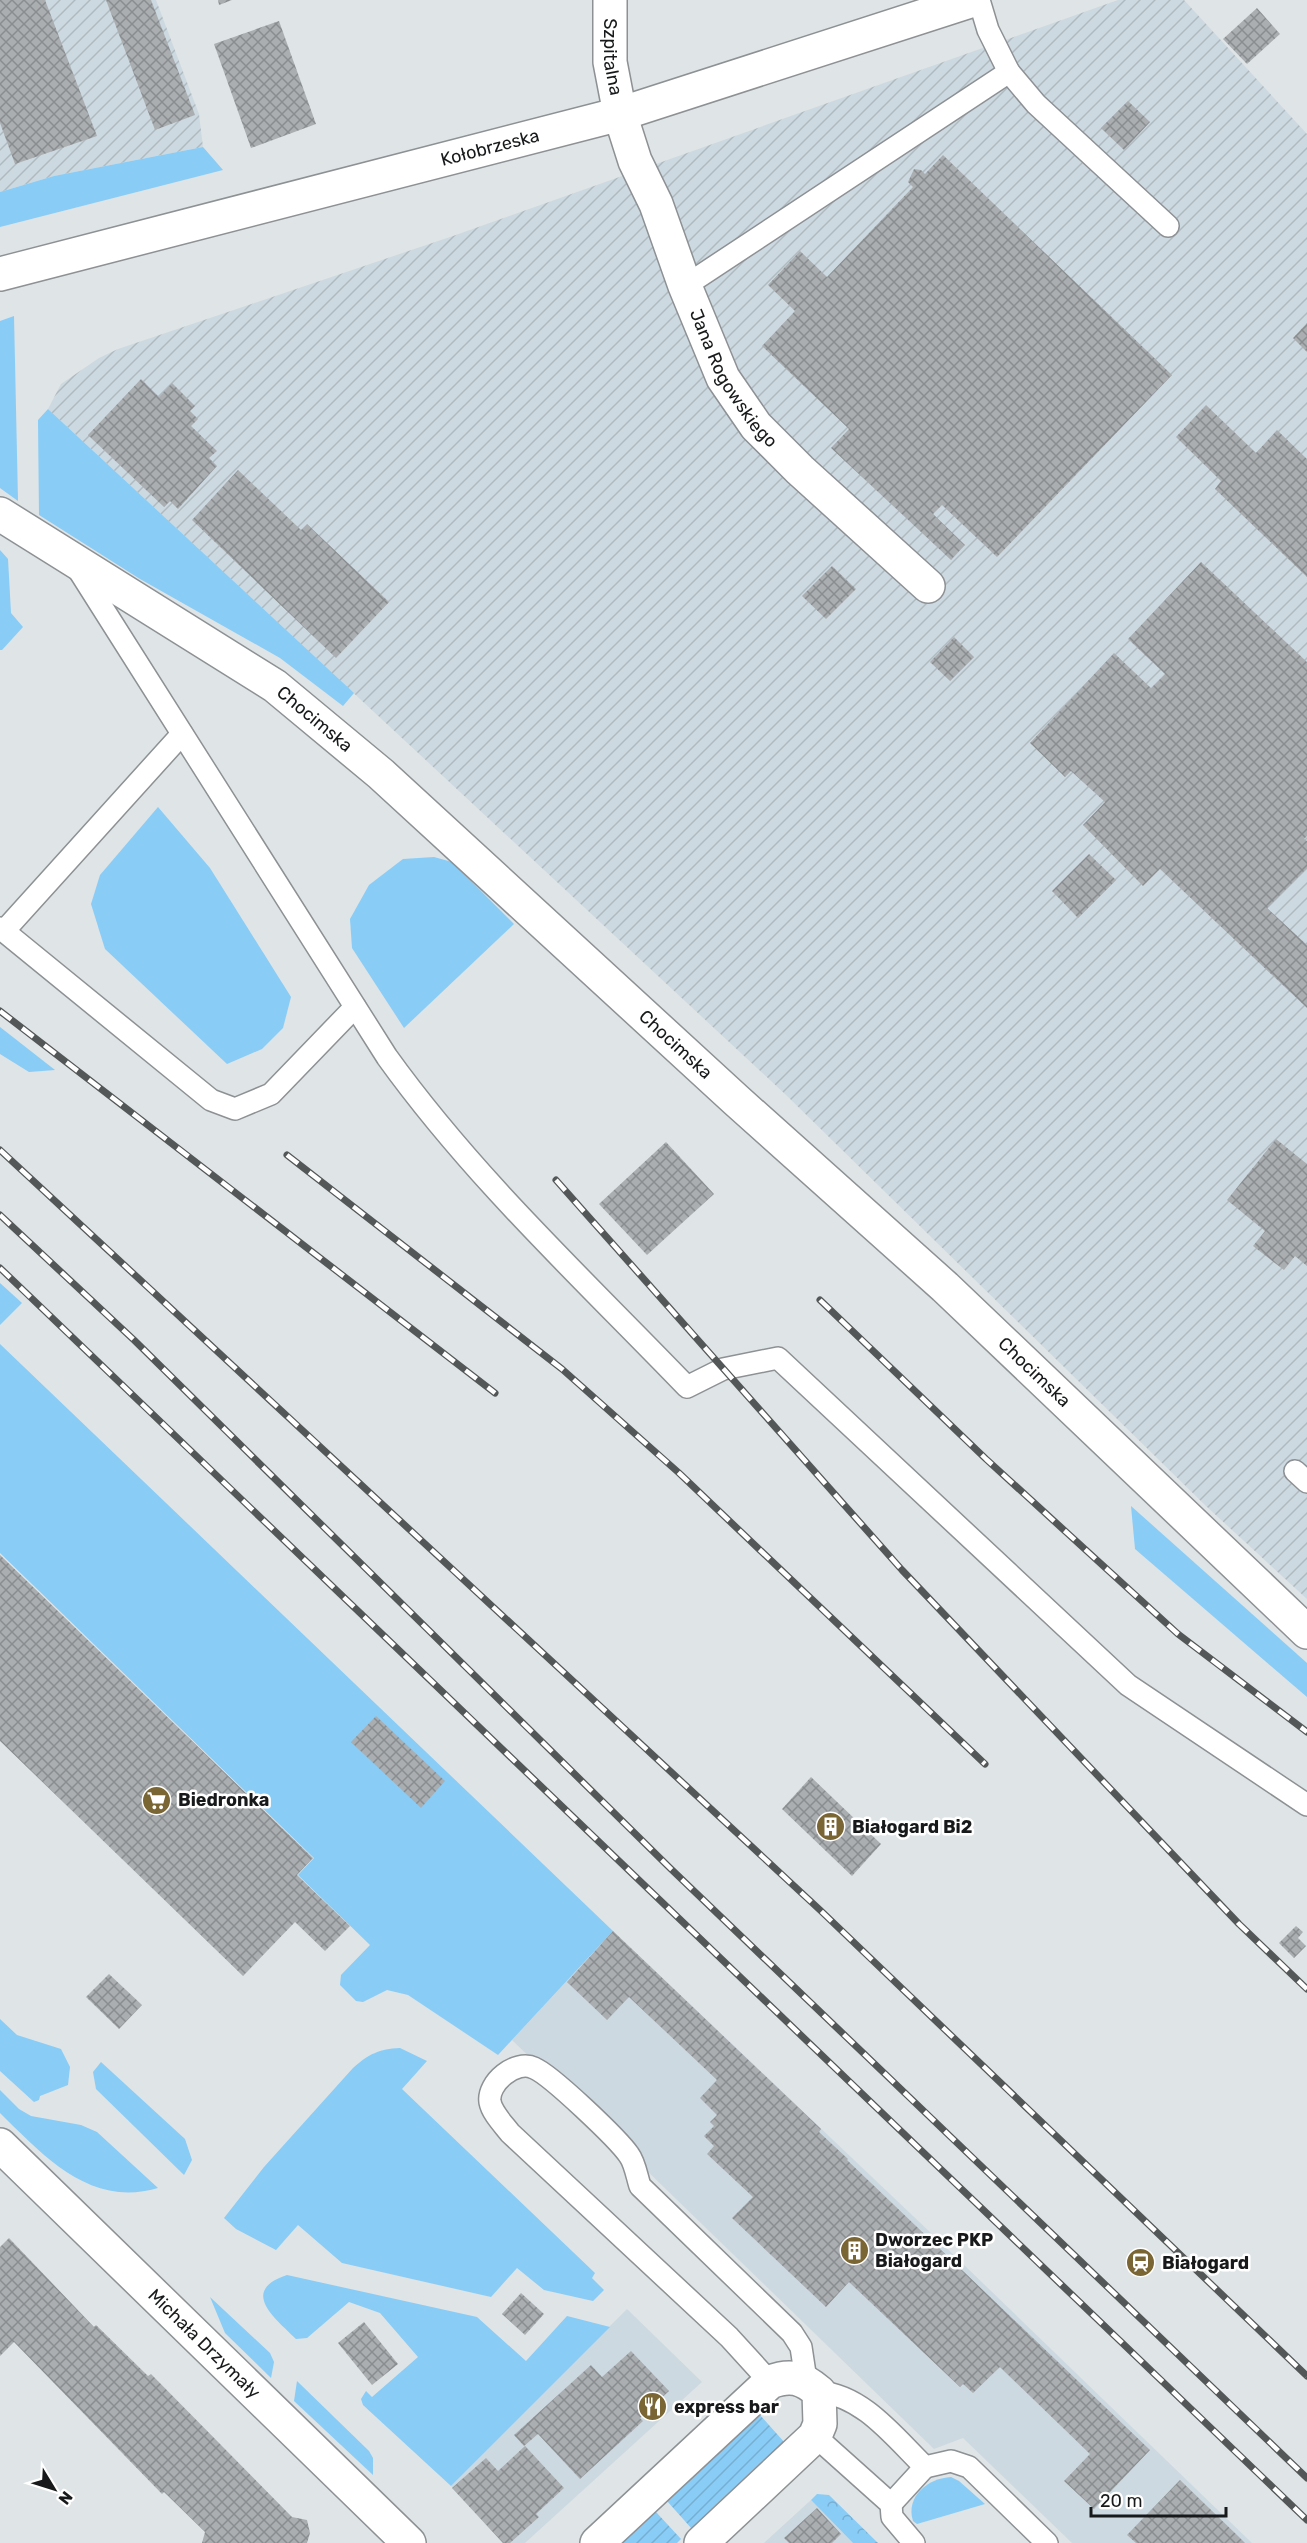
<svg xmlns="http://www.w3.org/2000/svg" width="1307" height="2543" font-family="Rubik,sans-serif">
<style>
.built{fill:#cdd9e0}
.industrial{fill:url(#industrial-furrows)}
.grass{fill:#89ccf6}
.park{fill:url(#park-crowns)}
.garden{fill:url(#garden-furrows)}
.building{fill:url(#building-cross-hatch)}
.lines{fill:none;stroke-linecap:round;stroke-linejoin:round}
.lane-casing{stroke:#8d9194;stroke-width:24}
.street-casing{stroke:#8d9194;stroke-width:36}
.secondary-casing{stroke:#8d9194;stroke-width:36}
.lane{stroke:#fff;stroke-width:21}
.street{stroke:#fff;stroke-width:33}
.secondary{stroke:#fff;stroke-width:33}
.rail-casing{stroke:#545758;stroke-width:7}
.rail{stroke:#fff;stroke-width:4.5;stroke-dasharray:14;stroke-linecap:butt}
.labels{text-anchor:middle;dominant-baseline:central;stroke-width:5;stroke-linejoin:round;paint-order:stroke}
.street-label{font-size:18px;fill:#17191a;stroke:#fff}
.poi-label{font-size:18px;font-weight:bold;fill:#17191a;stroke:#fff;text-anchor:start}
</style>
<defs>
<pattern id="industrial-furrows" width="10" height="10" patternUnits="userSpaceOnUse" patternTransform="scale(1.5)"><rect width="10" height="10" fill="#cdd9e0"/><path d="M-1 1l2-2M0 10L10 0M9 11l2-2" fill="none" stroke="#afbac0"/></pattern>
<pattern id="park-crowns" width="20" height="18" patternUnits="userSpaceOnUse" patternTransform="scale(1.5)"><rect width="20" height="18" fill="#89ccf6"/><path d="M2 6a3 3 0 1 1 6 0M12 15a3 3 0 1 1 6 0" fill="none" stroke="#76afd2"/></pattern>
<pattern id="garden-furrows" width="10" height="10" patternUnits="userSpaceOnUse" patternTransform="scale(1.5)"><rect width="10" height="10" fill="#89ccf6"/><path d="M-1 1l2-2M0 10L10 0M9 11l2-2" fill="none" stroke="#76afd2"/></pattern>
<pattern id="building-cross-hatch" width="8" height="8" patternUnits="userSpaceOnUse" patternTransform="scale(1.5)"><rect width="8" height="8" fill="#aaaeb1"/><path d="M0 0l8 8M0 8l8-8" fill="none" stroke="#898d8f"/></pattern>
</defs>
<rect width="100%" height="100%" fill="#dfe4e6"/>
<g class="built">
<polygon points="613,1931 933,2235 1252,2543 1072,2543 963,2438 934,2449 512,2040"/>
<polygon points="627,2309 702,2382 525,2543 503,2543 451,2486"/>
<polygon points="811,2500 853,2543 764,2543"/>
</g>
<g class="industrial">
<polygon points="0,0 156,0 199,114 203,147 54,176 0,192"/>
<polygon points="1118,0 1184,0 1307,134 1307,1599 1206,1506 785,1094 48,409 61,384 99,358 118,349 453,236"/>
</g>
<g class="grass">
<polygon points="203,147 223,170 0,227 0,192 54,176"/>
<polygon points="14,316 18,501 0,488 0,321"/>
<polygon points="48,409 354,693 343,706 280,658 140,579 39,515 38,420"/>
<polygon points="0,550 8,559 11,613 23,627 2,650 0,650"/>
<polygon points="158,807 210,868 291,997 283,1028 262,1049 227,1064 105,949 91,904 100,875"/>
<polygon points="434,857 452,862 514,924 404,1028 352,948 350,919 369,885 403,859"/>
<polygon points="0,1027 55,1070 29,1072 0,1054"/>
<polygon points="0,1283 22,1303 0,1325"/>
<polygon points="0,1344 613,1931 498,2055 408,1995 387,1990 363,2002 356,2001 340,1985 341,1975 370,1945 298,1875 314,1858 0,1553"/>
<polygon points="1131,1506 1307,1663 1307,1697 1135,1549"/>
<polygon points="0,2019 17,2035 61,2049 70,2067 68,2085 40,2096 39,2100 34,2102 0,2071"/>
<path d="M400,2048L427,2061L402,2089L595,2273L592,2278L604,2290L593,2301L544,2290L517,2268L491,2297L342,2263L298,2225L276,2250L236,2229L224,2218L264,2167L353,2068C369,2054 379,2049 400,2048Z"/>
<polygon points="101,2062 185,2139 192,2160 184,2175 96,2089 93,2072"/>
<path d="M0,2090L19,2109L31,2116L81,2125L97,2132L158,2188C90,2208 44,2156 0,2113Z"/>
<path d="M287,2275L477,2317L526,2361L567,2316L610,2327L451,2486L363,2405L361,2399L366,2391L372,2397L418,2357L380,2313L349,2302L307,2338L296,2339C275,2318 239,2291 287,2275Z"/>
<polygon points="210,2297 270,2353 274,2362 271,2378 225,2333"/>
<polygon points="297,2381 369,2451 373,2458 373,2475 294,2401"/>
<path d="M951,2477L959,2481L985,2504L917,2524L913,2521C905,2496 929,2478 951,2477Z"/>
</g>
<polygon class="park" points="817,2494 829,2495 878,2543 853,2543 811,2500"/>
<g class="garden">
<polygon points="760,2415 785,2443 692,2529 667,2501"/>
<polygon points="656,2512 681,2539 677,2543 622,2543"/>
</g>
<g class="building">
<polygon points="0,0 45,0 97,136 15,164 0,123"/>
<polygon points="106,0 151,0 195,115 155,130"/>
<polygon points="218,0 232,0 219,5"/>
<polygon points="1257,8 1280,34 1247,64 1223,39"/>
<polygon points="279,21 316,124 251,148 214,44"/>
<polygon points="1128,101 1150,122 1124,150 1101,128"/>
<polygon points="943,155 1172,375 997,557 942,505 933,514 965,545 951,560 831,448 849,429 762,346 795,311 768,285 800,251 827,277 913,187 908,182 914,169 921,170 925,174"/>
<polygon points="1307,323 1307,352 1293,338"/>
<polygon points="141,379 159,397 172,383 195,406 190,411 198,419 191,426 217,451 209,458 217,466 178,509 170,501 164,507 88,435"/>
<polygon points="1206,405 1256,453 1277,430 1307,459 1307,577 1215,489 1221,481 1176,437"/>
<polygon points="238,470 301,530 307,524 389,602 336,658 192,520"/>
<polygon points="1201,562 1307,662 1307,836 1304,839 1307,841 1307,868 1267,908 1307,945 1307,1008 1160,869 1143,886 1083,825 1105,802 1071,771 1065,777 1030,743 1114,653 1151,688 1165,674 1128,639"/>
<polygon points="832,566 856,589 826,619 802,596"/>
<polygon points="954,637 974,657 950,681 930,662"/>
<polygon points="1089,854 1116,880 1078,918 1052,891"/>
<polygon points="1276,1139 1307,1164 1307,1266 1295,1256 1284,1270 1253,1246 1265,1231 1227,1200"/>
<polygon points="666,1142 714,1194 647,1255 599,1204"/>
<polygon points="0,1555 313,1858 297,1875 350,1926 325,1951 295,1922 243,1976 0,1741"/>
<polygon points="376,1716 445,1781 421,1808 351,1742"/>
<polygon points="811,1777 881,1844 852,1876 782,1809"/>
<polygon points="1296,1926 1303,1932 1298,1938 1306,1946 1294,1958 1279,1943"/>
<polygon points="613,1931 821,2129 819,2132 848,2159 847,2160 1150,2450 1094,2509 1064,2481 1090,2454 1000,2367 973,2393 963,2384 960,2387 849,2282 826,2307 732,2218 753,2197 707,2154 714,2146 704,2136 714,2126 710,2122 717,2115 700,2098 717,2080 629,1997 607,2020 567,1982"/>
<polygon points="109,1974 142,2005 119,2029 86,1997"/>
<polygon points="9,2238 94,2327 96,2325 148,2376 151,2374 292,2517 307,2520 310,2533 307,2543 202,2543 205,2532 164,2492 162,2494 14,2342 0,2356 0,2247"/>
<polygon points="521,2293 544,2314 525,2335 502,2314"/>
<polygon points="364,2322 398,2364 372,2385 338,2343"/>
<polygon points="631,2351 669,2391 640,2418 643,2421 580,2479 538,2434 524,2446 514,2435 591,2365 602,2377"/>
<polygon points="525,2446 564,2488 536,2514 539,2517 510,2543 503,2543 452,2488 486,2458 498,2471"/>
<polygon points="1180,2480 1238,2536 1245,2543 1136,2543 1127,2535"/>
<polygon points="817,2508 841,2534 832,2543 789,2543 784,2538"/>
</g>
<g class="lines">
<defs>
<g id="lane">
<polyline points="979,0 988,30 1009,72"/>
<polyline points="685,286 1009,72 1036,104 1168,226"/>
<path d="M76,566L387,1057C474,1178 584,1280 687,1387L723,1369L778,1358L1128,1685L1307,1805"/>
<polyline points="0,928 211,1100 235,1109 271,1094 355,1007"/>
<polyline points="4,931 182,734"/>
<polyline points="1295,1471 1307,1482"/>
<path d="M770,2382L729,2337L510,2133C504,2125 492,2113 490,2102C487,2083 516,2059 534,2068C551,2075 618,2139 629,2155C635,2163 637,2177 640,2186L792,2333L801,2347L806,2380"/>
<path d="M819,2392C863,2395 895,2438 925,2467L951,2461L969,2467L1047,2543"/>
<polyline points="815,2436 891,2504 892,2517 914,2543"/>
<polyline points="891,2504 925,2467"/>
</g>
<g id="street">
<path id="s1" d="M610,0V62L620,114L635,161L656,204L685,286L723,378L756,426L800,470L928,586"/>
<path id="s2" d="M0,514L275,686L381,774L736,1100L945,1287L1307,1632"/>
<path id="s3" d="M0,2145L409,2543"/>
<path d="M597,2543L770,2382C791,2374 803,2378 819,2392L820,2424L815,2436L701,2543"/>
</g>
<g id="secondary">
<path id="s4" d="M0,274L620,114L973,0"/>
</g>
</defs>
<use href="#lane" class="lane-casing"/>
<use href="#street" class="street-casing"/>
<use href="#secondary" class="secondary-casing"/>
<use href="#lane" class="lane"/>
<use href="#street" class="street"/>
<use href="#secondary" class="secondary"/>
<defs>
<g id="rail">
<polyline points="0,1011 495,1393"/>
<polyline points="0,1150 820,1910 1307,2376"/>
<polyline points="287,1155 562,1369 679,1473 985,1764"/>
<polyline points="556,1180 902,1570 1239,1924 1307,1989"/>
<polyline points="0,1215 134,1340 671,1869 1307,2478"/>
<polyline points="0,1268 1307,2520"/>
<polyline points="820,1300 986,1459 1178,1634 1307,1732"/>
</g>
</defs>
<use href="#rail" class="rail-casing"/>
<use href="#rail" class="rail"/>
</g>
<defs>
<symbol id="supermarket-disc" viewBox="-11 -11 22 22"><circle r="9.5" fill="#7a6534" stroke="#fff"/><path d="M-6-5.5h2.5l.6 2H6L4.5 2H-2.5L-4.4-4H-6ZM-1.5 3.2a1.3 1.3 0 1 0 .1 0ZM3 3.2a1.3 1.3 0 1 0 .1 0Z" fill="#fff"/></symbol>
<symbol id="building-disc" viewBox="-11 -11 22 22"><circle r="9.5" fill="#7a6534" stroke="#fff"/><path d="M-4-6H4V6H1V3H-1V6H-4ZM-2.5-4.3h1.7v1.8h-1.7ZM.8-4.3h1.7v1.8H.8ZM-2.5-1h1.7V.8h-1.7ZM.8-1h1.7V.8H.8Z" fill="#fff"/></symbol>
<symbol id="station-disc" viewBox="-11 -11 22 22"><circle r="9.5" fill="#7a6534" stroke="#fff"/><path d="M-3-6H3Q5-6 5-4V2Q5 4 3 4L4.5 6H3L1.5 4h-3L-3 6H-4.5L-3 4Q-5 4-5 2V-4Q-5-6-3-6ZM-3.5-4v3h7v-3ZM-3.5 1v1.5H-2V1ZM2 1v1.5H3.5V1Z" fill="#fff"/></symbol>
<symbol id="restaurant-disc" viewBox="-11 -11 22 22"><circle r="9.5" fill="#7a6534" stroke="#fff"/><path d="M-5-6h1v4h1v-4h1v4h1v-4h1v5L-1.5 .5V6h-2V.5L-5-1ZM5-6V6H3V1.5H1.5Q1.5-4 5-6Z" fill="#fff"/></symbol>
</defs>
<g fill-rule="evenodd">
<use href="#supermarket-disc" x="140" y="1784" width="33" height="33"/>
<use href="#building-disc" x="814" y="1810" width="33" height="33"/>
<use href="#building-disc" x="838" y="2234" width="33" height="33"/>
<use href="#station-disc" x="1124" y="2246" width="33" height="33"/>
<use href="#restaurant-disc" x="636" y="2390" width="33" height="33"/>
</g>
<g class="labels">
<g class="street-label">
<text stroke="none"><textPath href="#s1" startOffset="57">Szpitalna</textPath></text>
<text stroke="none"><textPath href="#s4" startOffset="506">Kołobrzeska</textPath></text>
<text stroke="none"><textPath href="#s1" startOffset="404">Jana Rogowskiego</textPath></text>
<text stroke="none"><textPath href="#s2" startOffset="376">Chocimska</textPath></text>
<text stroke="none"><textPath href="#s2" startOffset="862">Chocimska</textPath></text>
<text stroke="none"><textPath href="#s2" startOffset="1348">Chocimska</textPath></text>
<text stroke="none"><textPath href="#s3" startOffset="285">Michała Drzymały</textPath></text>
</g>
<g class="poi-label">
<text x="178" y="1800">Biedronka</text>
<text x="852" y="1827">Białogard Bi2</text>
<text x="875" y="2240">Dworzec PKP<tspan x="875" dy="21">Białogard</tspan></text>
<text x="1162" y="2263">Białogard</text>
<text x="674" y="2407">express bar</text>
</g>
</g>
<g transform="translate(54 2489) rotate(128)" stroke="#ffffff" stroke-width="4.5" paint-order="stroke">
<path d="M0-4.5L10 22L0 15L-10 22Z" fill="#17191a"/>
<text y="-9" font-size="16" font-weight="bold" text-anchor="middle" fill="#17191a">N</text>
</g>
<path d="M1091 2507v9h135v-9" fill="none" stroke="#17191a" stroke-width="3"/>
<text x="1100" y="2507" font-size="18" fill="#17191a" stroke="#ffffff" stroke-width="4.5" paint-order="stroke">20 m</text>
</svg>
